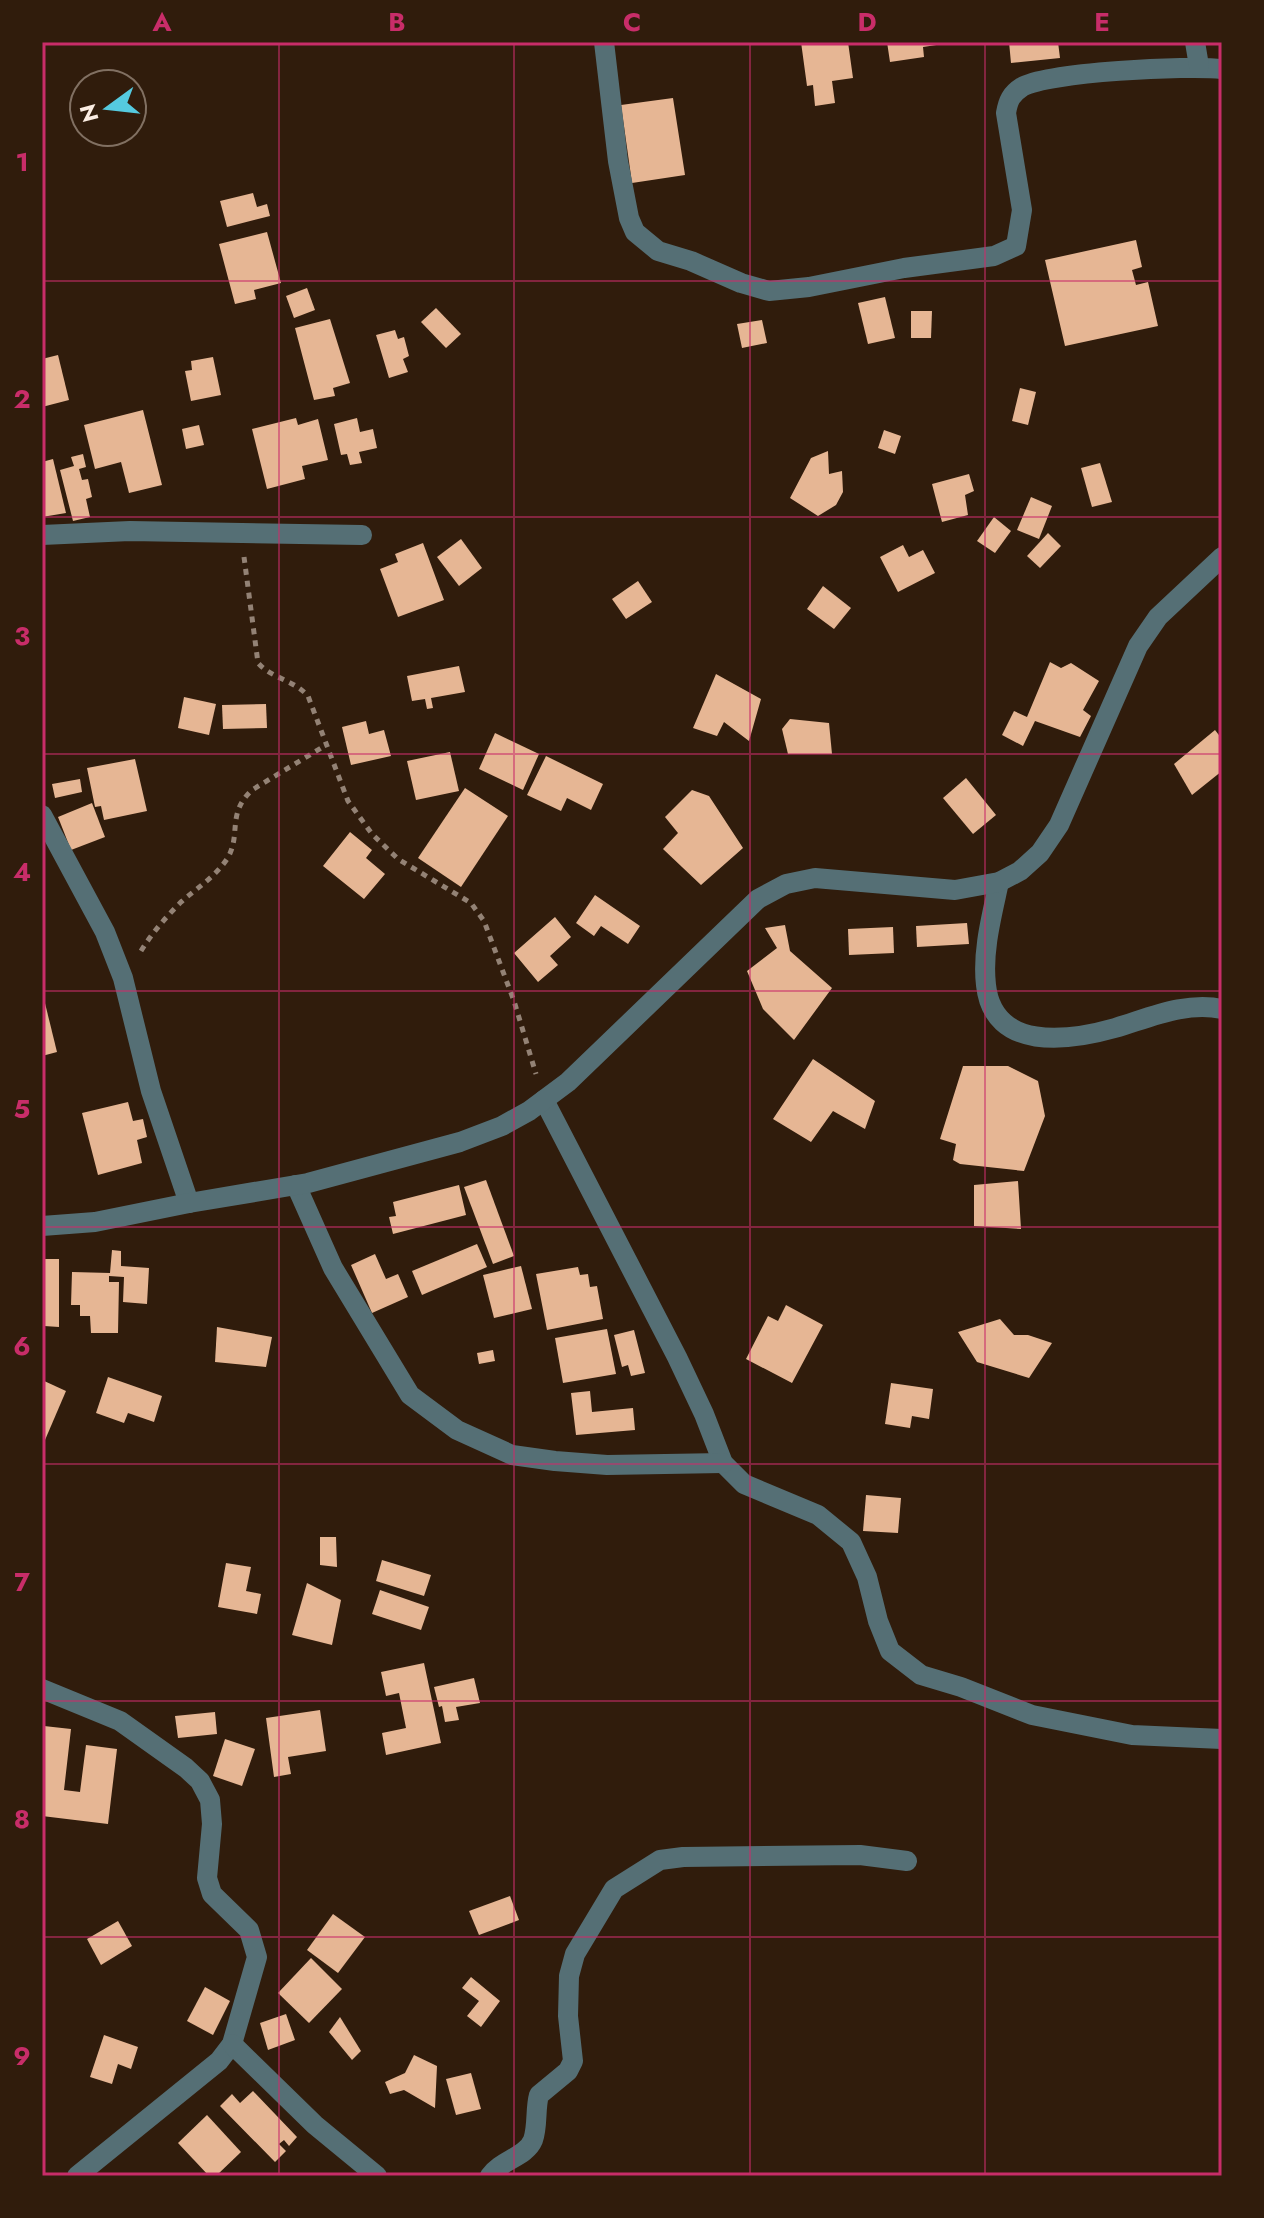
<svg xmlns="http://www.w3.org/2000/svg" width="1264" height="2218" font-family="Jost,sans-serif">
<style>
.building{fill:#e6b694}
.lines{fill:none;stroke-linecap:round;stroke-linejoin:round}
.path{stroke:#938275;stroke-width:5;stroke-dasharray:6 6;stroke-linecap:butt}
.minor{stroke:#556f75;stroke-width:20}
.tertiary{stroke:#556f75;stroke-width:20}
.grid{fill:none;stroke:#c82d69;stroke-width:2;stroke-opacity:0.55}
.neatline{fill:none;stroke:#c82d69;stroke-width:3}
.grid-label{font-size:26px;text-anchor:middle;font-weight:bold;fill:#c82d69}
</style>
<rect width="100%" height="100%" fill="#301c0c"/>
<g class="building">
<polygon points="801,42 848,42 853,78 832,81 835,103 815,106 813,85 807,86"/>
<polygon points="887,42 943,42 943,44 923,47 924,57 890,62"/>
<polygon points="1009,42 1058,42 1060,58 1011,63"/>
<polygon points="673,98 685,175 632,183 621,105"/>
<polygon points="253,193 257,207 267,204 270,216 227,227 220,201"/>
<polygon points="267,232 281,283 254,290 256,299 235,304 219,244"/>
<polygon points="1136,240 1142,267 1132,270 1136,285 1148,282 1158,326 1065,346 1045,260"/>
<polygon points="307,288 315,310 294,318 286,296"/>
<polygon points="885,297 895,338 868,344 858,303"/>
<polygon points="436,308 461,334 446,348 421,322"/>
<polygon points="911,311 932,311 931,338 911,338"/>
<polygon points="330,319 350,383 333,388 335,396 314,400 295,328"/>
<polygon points="762,320 767,343 742,348 737,324"/>
<polygon points="395,330 398,339 404,337 409,356 403,359 408,372 389,378 376,335"/>
<polygon points="58,355 69,400 42,407 42,359"/>
<polygon points="213,357 221,395 191,401 185,371 192,370 191,361"/>
<polygon points="1020,388 1036,392 1028,425 1012,421"/>
<polygon points="143,410 162,485 129,493 121,462 95,469 84,425"/>
<polygon points="296,418 298,425 318,419 328,460 302,466 305,479 267,489 252,429"/>
<polygon points="357,418 360,432 373,429 377,448 359,452 362,463 350,465 347,454 341,455 334,424"/>
<polygon points="199,425 204,445 186,449 182,429"/>
<polygon points="884,430 901,436 895,454 878,448"/>
<polygon points="828,451 829,474 842,471 843,492 836,505 818,516 790,498 811,458"/>
<polygon points="83,454 86,467 79,469 82,480 88,479 92,497 86,499 90,517 73,521 60,470 74,466 71,457"/>
<polygon points="53,459 66,513 42,517 42,462"/>
<polygon points="1100,463 1112,502 1092,507 1081,468"/>
<polygon points="969,474 974,491 965,495 968,515 942,522 932,484"/>
<polygon points="1031,497 1052,506 1039,539 1017,530"/>
<polygon points="994,517 1011,531 995,553 977,541"/>
<polygon points="1048,533 1061,546 1040,568 1027,556"/>
<polygon points="461,539 482,568 459,586 437,557"/>
<polygon points="423,543 444,600 398,617 380,569 398,562 395,554"/>
<polygon points="903,545 909,557 923,550 935,573 898,592 880,557"/>
<polygon points="638,581 652,602 626,619 612,599"/>
<polygon points="823,586 851,608 834,629 807,609"/>
<polygon points="1050,662 1061,668 1071,663 1099,681 1083,710 1091,716 1080,737 1035,721 1023,746 1002,735 1014,711 1027,717"/>
<polygon points="459,666 465,692 431,698 433,708 427,709 425,699 412,701 407,676"/>
<polygon points="716,674 761,699 749,741 724,722 717,736 693,728"/>
<polygon points="184,697 216,704 209,735 178,728"/>
<polygon points="266,704 267,728 223,729 222,705"/>
<polygon points="790,719 829,723 832,754 788,754 782,729"/>
<polygon points="366,721 369,734 384,730 391,756 351,765 342,727"/>
<polygon points="1215,730 1222,739 1222,771 1192,795 1174,764"/>
<polygon points="495,733 539,754 523,790 479,769"/>
<polygon points="450,752 459,791 416,800 407,761"/>
<polygon points="546,756 603,784 591,810 567,798 561,811 527,795"/>
<polygon points="135,759 147,811 104,820 101,806 95,807 87,768"/>
<polygon points="966,778 996,815 973,834 943,798"/>
<polygon points="80,779 82,792 55,798 52,784"/>
<polygon points="465,788 508,816 461,887 418,858"/>
<polygon points="692,790 709,796 743,848 701,885 663,849 678,833 665,817"/>
<polygon points="92,803 105,837 71,850 58,817"/>
<polygon points="350,832 372,850 366,858 385,874 364,899 323,866"/>
<polygon points="595,895 640,926 628,944 601,926 594,936 576,923"/>
<polygon points="555,917 571,937 550,956 558,965 538,982 514,953"/>
<polygon points="967,923 969,944 917,947 916,926"/>
<polygon points="785,925 790,951 832,988 794,1040 763,1009 747,971 777,948 765,928"/>
<polygon points="893,927 894,953 849,955 848,929"/>
<polygon points="43,995 57,1052 42,1056 42,996"/>
<polygon points="813,1059 875,1101 865,1129 833,1111 811,1142 773,1119"/>
<polygon points="963,1066 1008,1066 1038,1081 1045,1116 1024,1171 960,1164 953,1160 956,1144 940,1139"/>
<polygon points="128,1102 133,1121 143,1119 147,1137 137,1140 142,1163 98,1175 82,1113"/>
<polygon points="486,1180 514,1256 493,1264 464,1187"/>
<polygon points="1018,1181 1021,1229 974,1226 974,1185"/>
<polygon points="459,1185 466,1215 393,1234 389,1217 396,1216 393,1202"/>
<polygon points="477,1244 487,1267 422,1295 412,1271"/>
<polygon points="112,1250 121,1251 121,1266 149,1268 147,1304 123,1302 124,1277 109,1276 109,1282 119,1282 118,1333 91,1333 90,1316 80,1316 80,1305 71,1305 72,1272 110,1273"/>
<polygon points="375,1254 386,1279 398,1274 408,1297 372,1313 351,1265"/>
<polygon points="42,1259 59,1259 59,1327 44,1326"/>
<polygon points="521,1266 532,1309 494,1318 483,1275"/>
<polygon points="578,1267 580,1275 588,1274 590,1287 597,1286 603,1319 547,1330 536,1274"/>
<polygon points="786,1305 823,1325 792,1383 746,1359 768,1316 778,1321"/>
<polygon points="1000,1319 1014,1335 1028,1335 1052,1343 1029,1378 977,1362 958,1332"/>
<polygon points="217,1327 272,1337 266,1367 215,1362"/>
<polygon points="607,1329 616,1374 563,1383 555,1338"/>
<polygon points="634,1330 645,1373 631,1376 628,1365 622,1367 614,1335"/>
<polygon points="493,1350 495,1361 479,1364 477,1353"/>
<polygon points="108,1377 162,1396 154,1422 128,1413 124,1423 96,1413"/>
<polygon points="42,1380 66,1391 45,1440 42,1438"/>
<polygon points="891,1383 933,1389 929,1419 912,1416 910,1428 885,1424"/>
<polygon points="590,1391 592,1412 633,1408 635,1430 576,1435 571,1393"/>
<polygon points="866,1495 901,1498 898,1533 863,1531"/>
<polygon points="320,1537 336,1537 337,1567 320,1565"/>
<polygon points="382,1560 431,1575 424,1596 376,1581"/>
<polygon points="226,1563 251,1567 246,1591 261,1594 257,1614 218,1607"/>
<polygon points="307,1583 341,1600 332,1645 292,1635"/>
<polygon points="380,1590 429,1607 421,1630 372,1614"/>
<polygon points="424,1663 441,1743 386,1755 382,1733 406,1728 399,1693 386,1696 381,1672"/>
<polygon points="474,1678 480,1703 456,1707 459,1720 445,1722 442,1706 439,1707 434,1687"/>
<polygon points="320,1710 326,1751 288,1757 291,1774 274,1777 266,1718"/>
<polygon points="215,1712 217,1734 178,1738 175,1716"/>
<polygon points="44,1726 71,1729 64,1790 80,1792 86,1745 117,1749 108,1824 42,1816"/>
<polygon points="225,1739 255,1749 242,1786 213,1776"/>
<polygon points="510,1896 519,1920 479,1935 469,1911"/>
<polygon points="333,1914 365,1937 338,1973 307,1950"/>
<polygon points="118,1921 132,1946 101,1965 87,1939"/>
<polygon points="311,1958 342,1989 309,2023 278,1993"/>
<polygon points="471,1977 500,2001 481,2027 467,2016 479,2001 462,1988"/>
<polygon points="205,1987 230,2001 213,2035 187,2021"/>
<polygon points="286,2014 295,2040 268,2050 260,2023"/>
<polygon points="340,2017 361,2051 352,2060 329,2032"/>
<polygon points="104,2035 138,2047 131,2069 118,2064 112,2084 90,2077"/>
<polygon points="414,2055 437,2066 435,2108 404,2090 390,2094 385,2082 405,2073"/>
<polygon points="471,2073 481,2109 456,2115 446,2079"/>
<polygon points="253,2091 297,2137 289,2146 284,2140 279,2144 286,2151 275,2162 220,2106 232,2094 240,2103"/>
<polygon points="207,2115 241,2152 216,2176 209,2176 178,2143"/>
</g>
<g class="lines">
<g class="path">
<path d="M244,557L258,663C271,678 294,680 308,696L348,801L372,834L398,859L471,903L484,921L514,1001L536,1074"/>
<path d="M141,951C152,933 166,917 181,902C197,888 215,877 227,859C242,835 226,814 252,790L326,745"/>
</g>
<g class="minor">
<path d="M604,42L618,161L629,218L635,232L658,251L691,261L741,283L769,291L809,287L904,268L994,256L1016,246L1022,210L1006,113C1008,101 1011,94 1022,87C1047,72 1189,65 1222,69"/>
<polyline points="1195,42 1199,66"/>
<polyline points="42,535 130,531 362,535"/>
<polyline points="42,815 105,932 123,978 151,1091 189,1203"/>
<path d="M999,882C992,915 982,951 986,985C993,1052 1069,1041 1115,1028C1149,1018 1186,1001 1222,1009"/>
<polyline points="544,1100 677,1357 704,1414 723,1463 744,1484 818,1515 851,1542 867,1577 878,1621 890,1651 921,1675 961,1687 1032,1715 1132,1735 1222,1739"/>
<polyline points="296,1185 333,1268 410,1395 457,1430 512,1455 555,1461 607,1465 723,1463"/>
<polyline points="42,1689 120,1721 186,1768 200,1781 210,1800 212,1824 207,1878 212,1894 249,1930 257,1957 232,2044 219,2061 77,2176"/>
<polyline points="232,2044 315,2125 377,2176"/>
<path d="M490,2176C501,2160 526,2157 533,2140C538,2126 535,2109 539,2095L568,2071L573,2061L568,2016L569,1976L575,1954L614,1889L660,1860L683,1857L860,1855L907,1861"/>
</g>
<polyline class="tertiary" points="42,1226 95,1222 189,1203 308,1183 460,1142 502,1126 529,1111 568,1082 758,899 786,884 815,878 955,890 999,882 1020,871 1040,853 1059,825 1138,646 1158,617 1222,557"/>
</g>
<path class="grid" d="M279,42V2176M514,42V2176M750,42V2176M985,42V2176M42,281H1222M42,517H1222M42,754H1222M42,991H1222M42,1227H1222M42,1464H1222M42,1701H1222M42,1937H1222"/>
<rect width="1264" height="2218" fill="none" stroke="#301c0c" stroke-width="88"/>
<g transform="translate(108 108) rotate(255)"><circle r="38" fill="#301c0c" stroke="#817062" stroke-width="2"/>
<path d="M0-6L14 30L0 20L-14 30Z" fill="#55cadf"/>
<text y="-12" font-size="22" font-weight="bold" text-anchor="middle" fill="#fbede3">N</text>
</g>
<rect x="44" y="44" width="1176" height="2130" class="neatline"/>
<g class="grid-label">
<text x="162" y="31">A</text>
<text x="397" y="31">B</text>
<text x="632" y="31">C</text>
<text x="867" y="31">D</text>
<text x="1102" y="31">E</text>
<text x="22" y="171">1</text>
<text x="22" y="408">2</text>
<text x="22" y="645">3</text>
<text x="22" y="881">4</text>
<text x="22" y="1118">5</text>
<text x="22" y="1355">6</text>
<text x="22" y="1591">7</text>
<text x="22" y="1828">8</text>
<text x="22" y="2065">9</text>
</g>
</svg>
